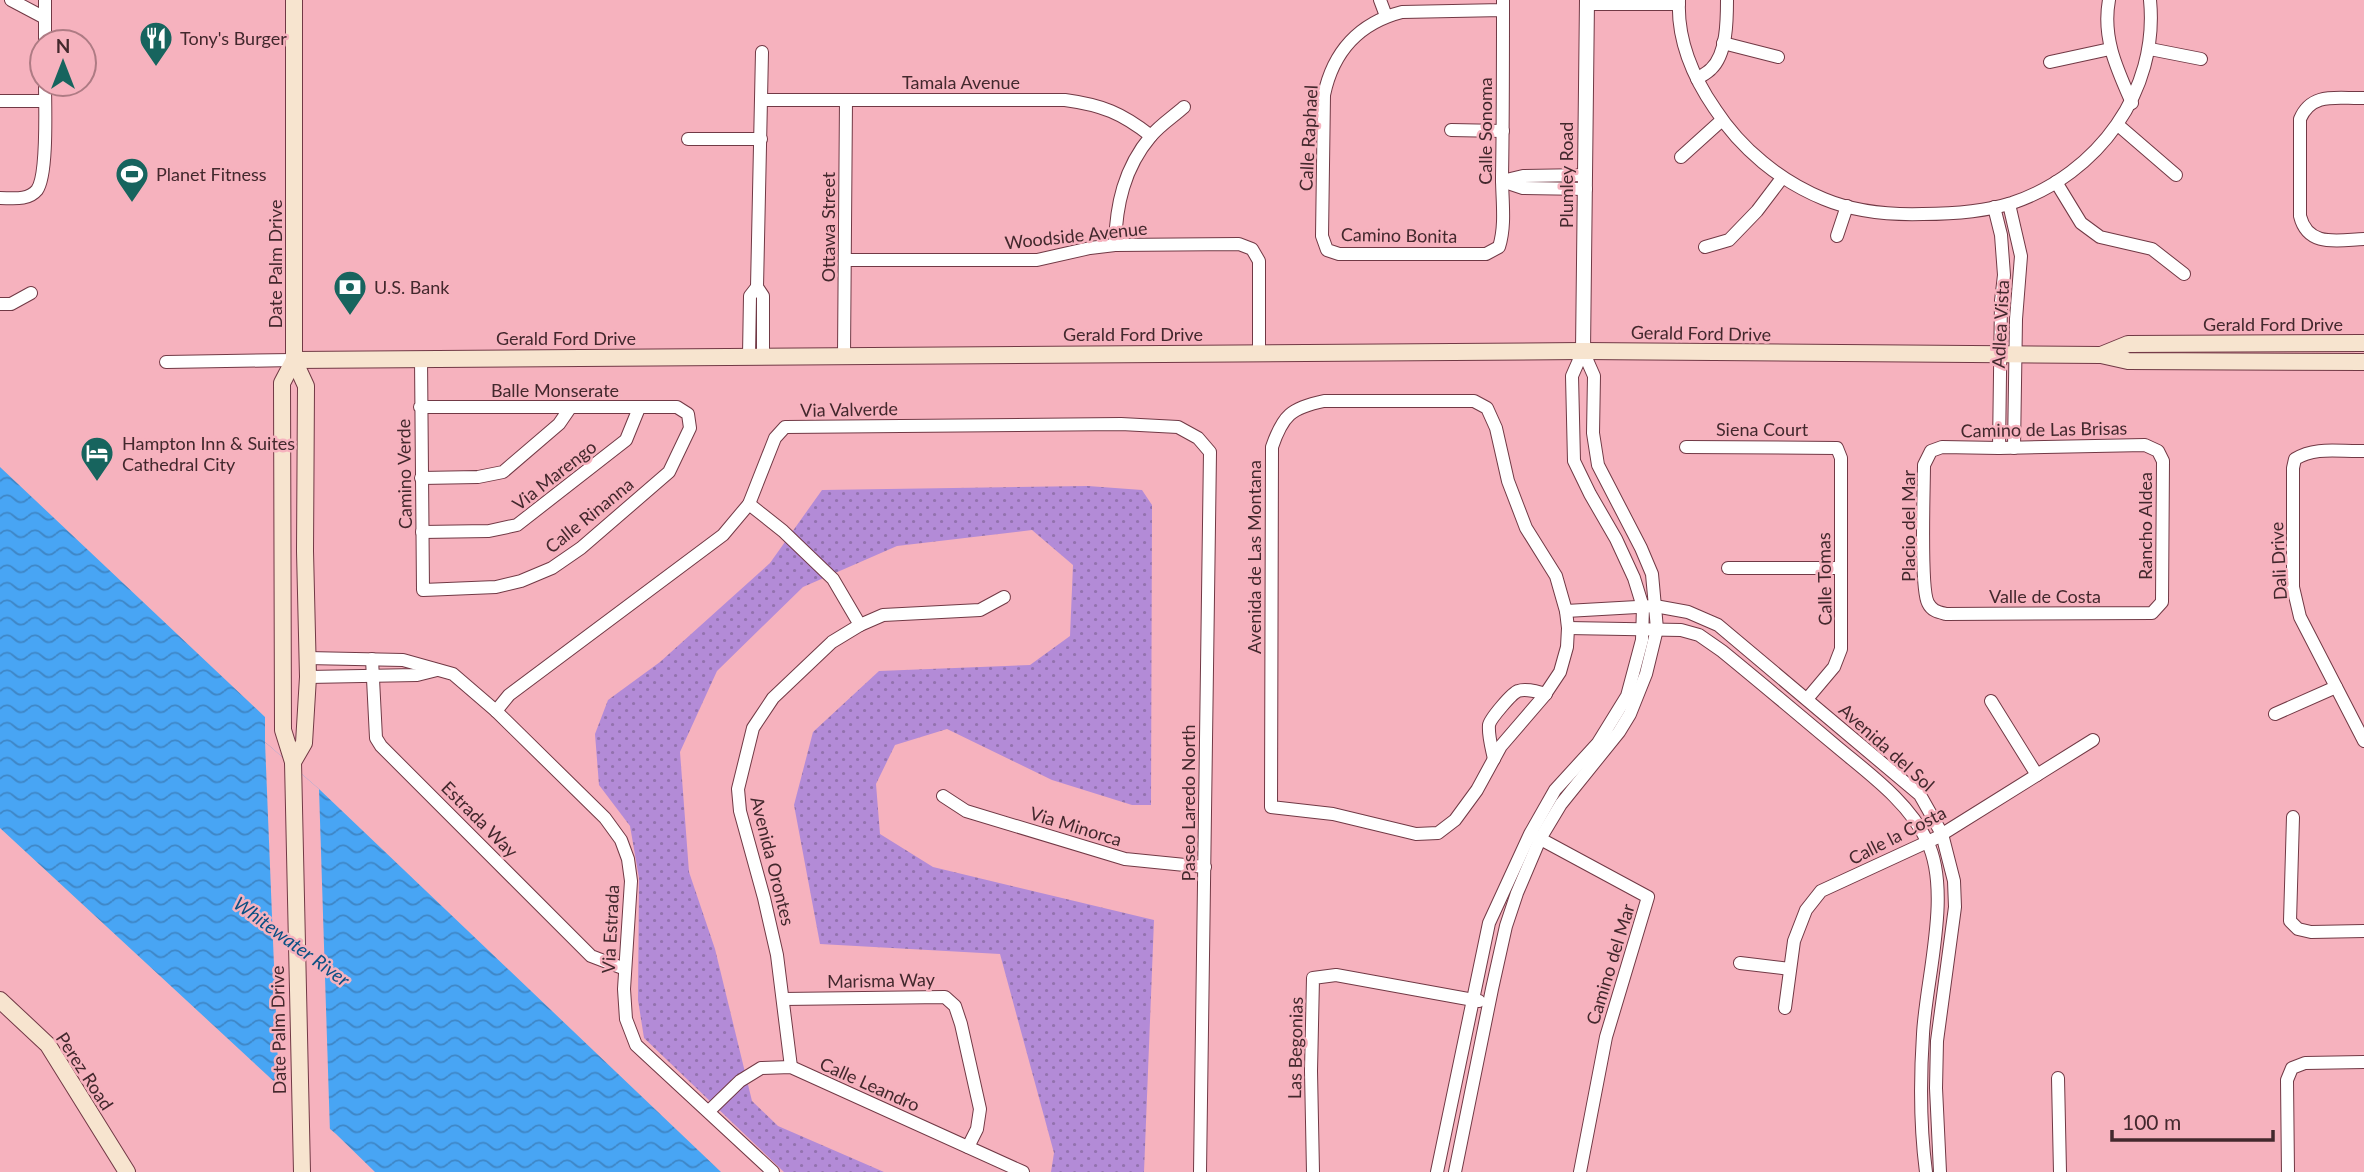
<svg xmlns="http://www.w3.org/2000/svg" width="2364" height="1172" font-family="Lato,sans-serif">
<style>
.grass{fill:url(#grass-dots)}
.water{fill:url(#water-waves)}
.pier{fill:#f6b2be}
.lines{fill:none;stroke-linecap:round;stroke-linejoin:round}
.minor-casing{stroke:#713945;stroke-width:14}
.tertiary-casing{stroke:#713945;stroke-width:16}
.secondary-casing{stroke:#713945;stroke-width:18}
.minor{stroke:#fff;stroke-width:12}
.tertiary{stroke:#fff;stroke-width:14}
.secondary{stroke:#f7e4cf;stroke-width:16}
.labels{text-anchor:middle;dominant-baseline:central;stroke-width:5;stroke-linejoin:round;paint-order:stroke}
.poi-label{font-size:18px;fill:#43282d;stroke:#f6b2be;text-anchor:start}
.street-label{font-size:18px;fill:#43282d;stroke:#f6b2be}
.water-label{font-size:19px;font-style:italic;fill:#0c5083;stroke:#f6b2be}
</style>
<defs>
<pattern id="grass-dots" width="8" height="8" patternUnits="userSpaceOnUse" patternTransform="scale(1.75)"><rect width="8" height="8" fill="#b38bd7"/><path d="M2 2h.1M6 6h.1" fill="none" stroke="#9372af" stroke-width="1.8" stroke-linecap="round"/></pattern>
<pattern id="water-waves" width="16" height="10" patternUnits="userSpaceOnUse" patternTransform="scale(1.75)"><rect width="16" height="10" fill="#48a5f4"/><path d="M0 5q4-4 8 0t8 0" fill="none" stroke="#3e86c6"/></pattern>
</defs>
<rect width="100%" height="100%" fill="#f6b2be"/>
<polygon class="grass" points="1088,486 1142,490 1152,505 1151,805 1132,805 1052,780 947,729 895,745 876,784 880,834 933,867 1154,920 1144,1172 1051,1172 1054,1153 1000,954 820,944 794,805 813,732 879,671 1030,665 1070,636 1073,565 1032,530 897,546 803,587 717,671 680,752 689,872 715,949 752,1101 778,1126 884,1172 784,1172 644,1038 638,1000 639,878 630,826 599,785 595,734 608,700 660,662 770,563 822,490"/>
<polygon class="water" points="0,467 265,717 265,742 319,789 721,1172 375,1172 336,1134 279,1086 0,828"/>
<polygon class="pier" points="265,742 319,789 330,1133 279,1090"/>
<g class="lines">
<defs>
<g id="minor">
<polyline points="11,0 45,18"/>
<polyline points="1380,0 1386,16"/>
<path d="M1503,0V10C1503,66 1503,122 1502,177C1502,200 1506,225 1499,247L1486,254H1339L1327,250L1322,236L1324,95C1333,52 1359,23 1402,12L1503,10"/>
<path d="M1679,0C1677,39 1693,77 1715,109C1741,149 1780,181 1824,199C1855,212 1889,215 1923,214C1953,214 1983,212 2012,203C2098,174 2159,91 2150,0"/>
<path d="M2109,0C2102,38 2117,69 2132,103"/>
<polyline points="1587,4 1679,4"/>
<polyline points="45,42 45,0"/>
<polyline points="1723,43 1778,57"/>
<polyline points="2150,49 2201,59"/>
<polyline points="762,52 757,287 763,296 763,355"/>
<polyline points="2050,62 2110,49"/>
<path d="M1697,79C1701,76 1707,73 1711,69C1727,54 1727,20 1727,0"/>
<path d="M2364,98C2338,99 2312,91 2300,119V216C2308,248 2338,240 2364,239"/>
<path d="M762,100H1065C1102,105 1122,113 1151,136"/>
<polyline points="0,101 45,101"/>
<polyline points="2118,125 2176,175"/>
<polyline points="1451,130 1503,131"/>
<polyline points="688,139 761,139"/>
<polyline points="1681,157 1722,120"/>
<polyline points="1585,175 1523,176 1502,181 1523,188 1586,189"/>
<polyline points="2056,182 2081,223 2100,237 2152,249 2184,274"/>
<path d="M0,198C12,198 28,201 37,190C48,175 45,105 45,84"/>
<polyline points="2009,204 2021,256 2016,319 2014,448"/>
<polyline points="1994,207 2001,235 2004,275 2001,301 1999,448"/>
<polyline points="1837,236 1847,206"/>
<path d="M1115,245C1116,205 1124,168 1151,136C1160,125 1174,116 1184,107"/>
<polyline points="1705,247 1729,240 1757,211 1782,178"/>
<polyline points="845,260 1037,260 1090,248 1115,245 1239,244 1252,249 1259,261 1259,353"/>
<polyline points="0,304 11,304 31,293"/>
<polyline points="749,355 750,296 757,287"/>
<polyline points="844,355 846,100"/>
<polyline points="166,362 294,360"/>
<path d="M1324,401H1474L1487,408L1496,428L1508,481L1526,528L1556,576L1566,611L1568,628L1567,647L1560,672L1544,696L1501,746L1477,790L1455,820L1438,833L1416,834L1333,814L1271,807L1272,447C1283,415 1291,408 1324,401Z"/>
<polyline points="420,407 677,407 688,414 690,428 669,472 581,548 552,568 521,581 496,587 423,590 421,358"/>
<path d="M2145,445L2158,451L2163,461L2162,602L2152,613L1946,614C1938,612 1932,611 1928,603C1920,588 1924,488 1924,465L1931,451L1942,447L1999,448Z"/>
<polyline points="1686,447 1837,448 1841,458 1841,649 1834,667 1807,699"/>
<path d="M2364,451C2340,452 2316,446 2295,459L2293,468V587L2300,617L2364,741"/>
<polyline points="421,478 478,477 503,472 559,424 570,408"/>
<polyline points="749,504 783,531 833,579 860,625 832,642 773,698 753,728 738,789 740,811 764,898 777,955 791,1067"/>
<polyline points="422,532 489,531 517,525 626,440 639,408"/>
<polyline points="1728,568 1841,568"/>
<polyline points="1566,611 1655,606 1688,612 1718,625 1920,795 1942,834 1954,881 1955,907 1937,1041 1936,1088 1940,1172"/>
<polyline points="860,625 883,615 980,610 1004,597"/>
<path d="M1568,628L1681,630L1699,635L1722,651C1760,682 1798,714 1836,746C1868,773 1909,802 1927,841C1952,892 1926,978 1923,1034C1920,1080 1920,1127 1926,1172"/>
<polyline points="307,658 403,660 453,674 496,711 605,818 621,840 628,859 631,881 624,989 626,1019 636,1045 773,1172"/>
<polyline points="372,659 376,738 381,746 591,956 625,969"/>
<polyline points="308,677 417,675 437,670"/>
<polyline points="1991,701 2037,775"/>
<polyline points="496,711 509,695 723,535 749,504 775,438 785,427 1121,424 1178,427 1198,438 1210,452 1200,1172"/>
<polyline points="2275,714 2336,687"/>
<path d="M1494,759C1492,749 1488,736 1489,725C1490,719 1512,693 1518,691C1526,688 1538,692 1546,694"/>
<polyline points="943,796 966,811 1125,859 1205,867"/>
<polyline points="2293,817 2290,921 2298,929 2311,932 2364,931"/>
<polyline points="1535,836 1648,897 1606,1037 1580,1172"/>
<polyline points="1740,963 1790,969"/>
<polyline points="783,999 945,997 955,1006 961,1024 980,1109 977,1129 968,1147"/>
<polyline points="1785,1008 1794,941 1806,910 1821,891 1936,838 2093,740"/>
<polyline points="2058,1078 2060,1172"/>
<polyline points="709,1111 740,1081 761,1068 791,1067 1023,1172"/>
<polyline points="1313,1172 1311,1071 1313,978 1336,975 1479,1001"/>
<polyline points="1437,1172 1489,923 1530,834 1555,790 1598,743 1627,696 1642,640 1643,607 1634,578 1616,539 1590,494 1574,461 1572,376 1583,351"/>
<polyline points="1455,1172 1492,989 1506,926 1517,893 1540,839 1561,804 1619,732 1630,714 1646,674 1657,629 1652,574 1641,548 1598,465 1593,433 1594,376 1583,351"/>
<polyline points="2288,1172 2287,1080 2292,1068 2305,1063 2364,1062"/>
</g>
<polyline id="tertiary" points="1583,351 1587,0"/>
<g id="secondary">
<polyline points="2101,355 2128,344 2364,343"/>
<polyline points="294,360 1583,351 2101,355 2128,361 2364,362"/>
<polyline points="294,360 282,383 283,730 293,762 302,1172"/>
<polyline points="293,762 304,743 308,677 305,551 306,386 294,360 294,0"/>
<polyline points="0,1000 48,1045 127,1172"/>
</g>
</defs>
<use href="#minor" class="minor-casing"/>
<use href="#tertiary" class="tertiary-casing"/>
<use href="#secondary" class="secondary-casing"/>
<use href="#minor" class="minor"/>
<use href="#tertiary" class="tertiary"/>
<use href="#secondary" class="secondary"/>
</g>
<defs>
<symbol id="restaurant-pin" viewBox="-11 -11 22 30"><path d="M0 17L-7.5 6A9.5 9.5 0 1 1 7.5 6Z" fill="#17645e" stroke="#f6b2be"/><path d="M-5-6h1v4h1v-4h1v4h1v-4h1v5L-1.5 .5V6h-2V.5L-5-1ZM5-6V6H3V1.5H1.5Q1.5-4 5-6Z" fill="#fff"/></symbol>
<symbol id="stadium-pin" viewBox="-11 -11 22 30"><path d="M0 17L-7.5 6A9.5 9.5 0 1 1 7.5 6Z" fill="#17645e" stroke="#f6b2be"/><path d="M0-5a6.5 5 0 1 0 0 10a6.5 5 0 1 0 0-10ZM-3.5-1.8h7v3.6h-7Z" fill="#fff"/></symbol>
<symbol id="bank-pin" viewBox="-11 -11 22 30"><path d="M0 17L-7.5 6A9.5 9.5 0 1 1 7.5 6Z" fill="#17645e" stroke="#f6b2be"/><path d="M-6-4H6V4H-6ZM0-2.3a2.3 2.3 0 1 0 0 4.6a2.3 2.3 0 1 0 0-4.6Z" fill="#fff"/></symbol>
<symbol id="hotel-pin" viewBox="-11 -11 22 30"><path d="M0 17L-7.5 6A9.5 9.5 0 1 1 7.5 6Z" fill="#17645e" stroke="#f6b2be"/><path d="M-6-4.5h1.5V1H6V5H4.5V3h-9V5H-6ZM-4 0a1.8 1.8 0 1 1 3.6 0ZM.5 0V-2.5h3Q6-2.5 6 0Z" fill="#fff"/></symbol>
</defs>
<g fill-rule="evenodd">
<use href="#restaurant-pin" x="137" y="19" width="38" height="52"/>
<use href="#stadium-pin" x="113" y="155" width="38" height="52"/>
<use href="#bank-pin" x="331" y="268" width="38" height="52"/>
<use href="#hotel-pin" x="78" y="434" width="38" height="52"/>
</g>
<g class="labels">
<g class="poi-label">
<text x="180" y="38">Tony's Burger</text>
<text x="156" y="174">Planet Fitness</text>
<text x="374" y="287">U.S. Bank</text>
<text x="122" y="443">Hampton Inn &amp; Suites<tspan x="122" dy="21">Cathedral City</tspan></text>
</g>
<g class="street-label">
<text x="961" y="82">Tamala Avenue</text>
<text transform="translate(1485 131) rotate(-90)">Calle Sonoma</text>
<text transform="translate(1308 138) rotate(-87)">Calle Raphael</text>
<text transform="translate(1566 175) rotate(-90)">Plumley Road</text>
<text transform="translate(828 227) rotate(-90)">Ottawa Street</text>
<text transform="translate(1076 235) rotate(-6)">Woodside Avenue</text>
<text transform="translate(1399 235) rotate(1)">Camino Bonita</text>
<text transform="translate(275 264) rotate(-90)">Date Palm Drive</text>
<text transform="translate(2000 324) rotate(-87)">Adlea Vista</text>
<text x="2273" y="324">Gerald Ford Drive</text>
<text transform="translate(1701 333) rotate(1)">Gerald Ford Drive</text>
<text x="1133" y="334">Gerald Ford Drive</text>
<text x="566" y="338">Gerald Ford Drive</text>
<text x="555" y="390">Balle Monserate</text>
<text transform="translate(849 409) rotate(-1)">Via Valverde</text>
<text x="1762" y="429">Siena Court</text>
<text transform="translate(2044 429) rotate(-1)">Camino de Las Brisas</text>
<text transform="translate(404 474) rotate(-91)">Camino Verde</text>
<text transform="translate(554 475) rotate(-38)">Via Marengo</text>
<text transform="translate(589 515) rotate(-39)">Calle Rinanna</text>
<text transform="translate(1908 526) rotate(-90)">Placio del Mar</text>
<text transform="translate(2145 526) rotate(-90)">Rancho Aldea</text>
<text transform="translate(1254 557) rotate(-90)">Avenida de Las Montana</text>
<text transform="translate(2278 561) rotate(-93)">Dali Drive</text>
<text transform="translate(1824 579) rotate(-91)">Calle Tomas</text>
<text x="2045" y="596">Valle de Costa</text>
<text transform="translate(1887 747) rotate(42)">Avenida del Sol</text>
<text transform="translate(1188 803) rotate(-90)">Paseo Laredo North</text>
<text transform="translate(480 819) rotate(45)">Estrada Way</text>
<text transform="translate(1076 826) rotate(17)">Via Minorca</text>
<text transform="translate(1897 835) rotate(-27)">Calle la Costa</text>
<text transform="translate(773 861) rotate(76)">Avenida Orontes</text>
<text transform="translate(610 929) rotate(-87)">Via Estrada</text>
<text transform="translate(1610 964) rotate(-73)">Camino del Mar</text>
<text transform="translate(881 980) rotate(-1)">Marisma Way</text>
<text transform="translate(278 1030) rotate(-91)">Date Palm Drive</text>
<text transform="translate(1295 1048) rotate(-89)">Las Begonias</text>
<text transform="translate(85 1071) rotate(57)">Perez Road</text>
<text transform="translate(870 1084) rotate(24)">Calle Leandro</text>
</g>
<g class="water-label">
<text transform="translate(292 941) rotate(36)">Whitewater River</text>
</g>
</g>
<g transform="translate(63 63)"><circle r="33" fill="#f6b2be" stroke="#ae7b84" stroke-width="2"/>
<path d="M0-5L12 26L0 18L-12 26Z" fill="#17645e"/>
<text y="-10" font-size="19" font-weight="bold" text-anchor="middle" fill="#43282d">N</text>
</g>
<path d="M2112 1130v10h161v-10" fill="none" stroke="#43282d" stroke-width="3.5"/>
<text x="2122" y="1130" font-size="21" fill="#43282d" stroke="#f6b2be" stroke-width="5" paint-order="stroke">100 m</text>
</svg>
